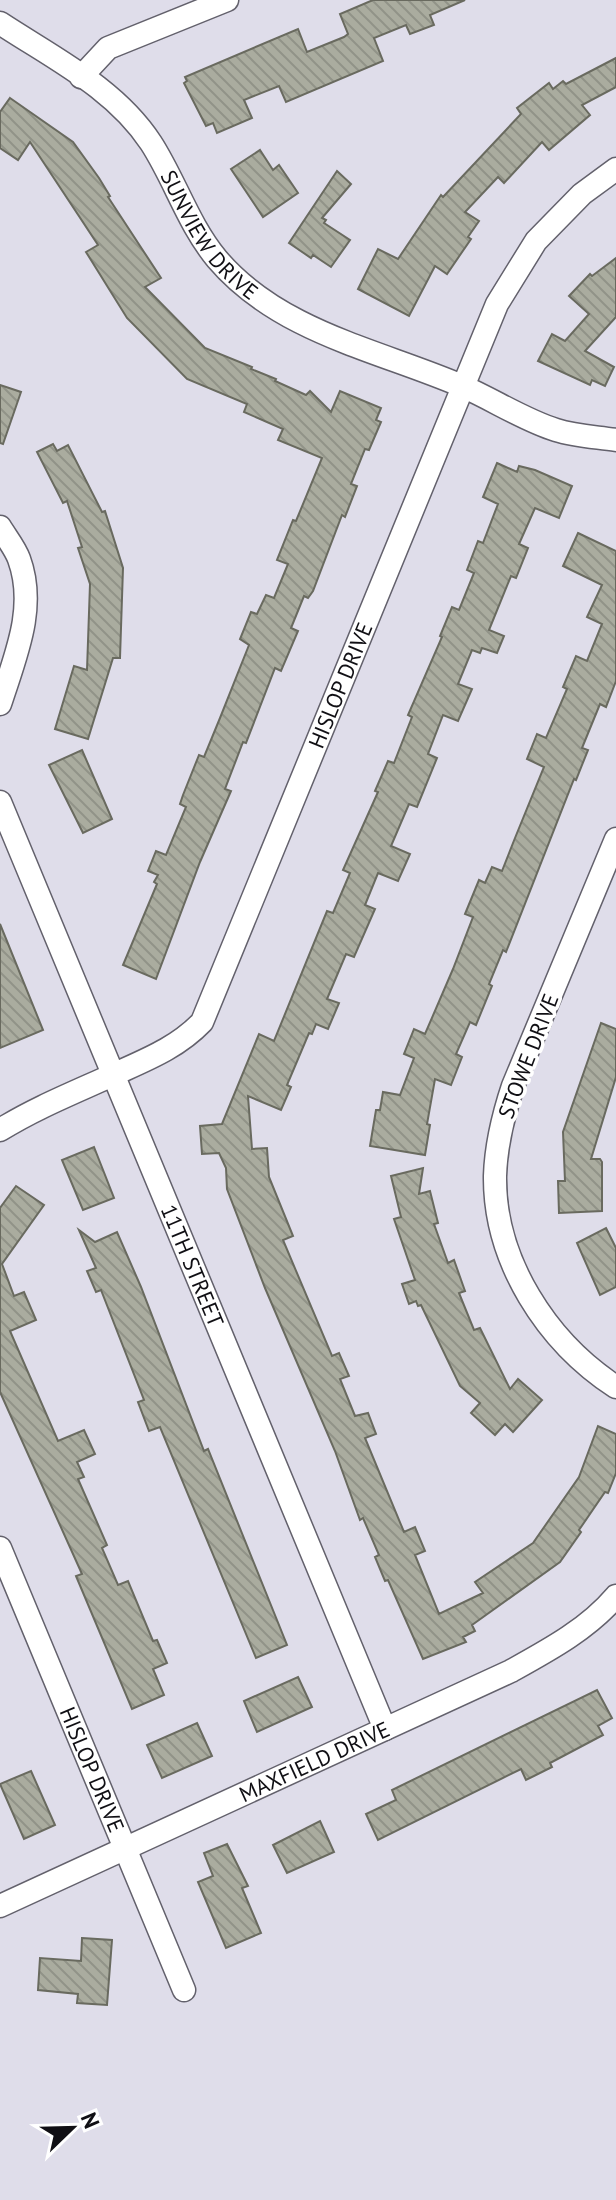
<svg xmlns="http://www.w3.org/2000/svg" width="616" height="2200" font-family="'PT Sans',sans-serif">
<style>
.building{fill:url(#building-back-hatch);stroke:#696a5f;stroke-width:2}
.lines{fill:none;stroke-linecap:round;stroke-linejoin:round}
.minor-casing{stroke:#63616c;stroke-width:25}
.minor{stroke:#fff;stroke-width:22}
.labels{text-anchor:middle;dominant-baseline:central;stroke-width:7;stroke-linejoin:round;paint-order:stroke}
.street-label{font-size:22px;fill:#100f14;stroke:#fff}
</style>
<defs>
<pattern id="building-back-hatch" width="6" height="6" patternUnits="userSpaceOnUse" patternTransform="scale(2)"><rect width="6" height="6" fill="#aaac9f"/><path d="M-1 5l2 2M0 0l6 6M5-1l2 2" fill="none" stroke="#919388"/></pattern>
</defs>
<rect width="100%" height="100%" fill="#dfddea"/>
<g class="building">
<polygon points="373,0 465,0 430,15 434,25 410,34 406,25 374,38 383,61 286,102 279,86 244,100 252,118 217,133 213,123 206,126 184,83 187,81 185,77 298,29 307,52 344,37 348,34 340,14"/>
<polygon points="616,58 616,87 582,105 590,115 549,150 542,142 504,183 498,177 465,212 479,221 468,237 471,239 447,274 435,266 409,316 358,289 378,249 398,259 441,195 443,197 521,114 517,108 549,83 553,89 563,81 566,84"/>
<polygon points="10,98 73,142 99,178 110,196 108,197 161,278 145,287 205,348 252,367 251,369 276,379 275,381 306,395 310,391 331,412 340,391 381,408 376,420 381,422 369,450 365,449 351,484 357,486 345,517 342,515 313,591 308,598 304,596 291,628 298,631 281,671 275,668 246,743 243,742 225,789 231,791 200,862 156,979 123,965 157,884 154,882 158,875 148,871 156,851 166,855 186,807 180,804 183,795 199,755 204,757 220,718 249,645 240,639 251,612 257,614 266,595 274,598 288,564 277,560 293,520 296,521 322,458 278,440 283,429 244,412 247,404 187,379 127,318 86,252 98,245 30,142 18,160 0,148 0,112"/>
<polygon points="260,150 273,170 279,165 298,193 263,217 231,169"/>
<polygon points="337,171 351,184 322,218 326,220 324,223 350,240 331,267 313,255 311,258 289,243"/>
<polygon points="616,258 616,317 585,351 614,367 605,386 592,380 590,385 538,361 552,334 565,341 589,314 569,296 590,274 592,276"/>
<polygon points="0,385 21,392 3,444 0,443"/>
<polygon points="53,444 57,451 68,445 102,512 105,511 123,568 120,658 113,658 88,739 55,729 74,666 87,670 90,584 78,548 82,547 67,501 63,503 37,452"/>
<polygon points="497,463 517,472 519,466 535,470 572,486 559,518 535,508 519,544 528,548 516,578 511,576 489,630 504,636 497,653 482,648 480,653 472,650 458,684 472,689 458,721 443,715 428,754 437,758 417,807 409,804 391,846 410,854 398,881 378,873 365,905 375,909 354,957 346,954 327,999 339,1003 328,1029 316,1024 312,1034 309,1033 287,1085 291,1087 281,1110 248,1096 252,1149 267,1148 269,1177 293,1236 283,1240 332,1356 339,1353 349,1376 340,1379 355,1416 368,1413 376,1434 365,1438 404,1532 415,1527 425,1551 415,1555 439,1614 483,1593 475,1582 533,1543 579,1477 598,1426 616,1434 616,1473 608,1493 605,1492 579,1530 581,1532 560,1562 472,1625 475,1631 463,1637 466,1642 423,1659 388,1580 385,1581 375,1557 379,1555 363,1518 360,1520 335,1451 265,1288 227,1189 226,1168 219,1153 202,1154 200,1126 222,1124 259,1034 274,1041 327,911 333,913 350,873 343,870 378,792 375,791 388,761 394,763 412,717 408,715 442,637 440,636 452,607 459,610 474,573 467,570 478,541 483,543 498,504 483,497"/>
<polygon points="578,533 616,551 616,681 606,707 600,704 582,748 588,750 576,780 574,779 506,952 503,950 489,984 492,986 476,1025 470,1022 456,1054 462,1057 451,1085 435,1079 427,1124 430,1125 425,1155 370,1146 376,1110 380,1110 383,1092 400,1095 414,1058 404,1054 414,1029 425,1034 453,969 473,917 465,914 479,880 485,883 492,867 502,871 515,838 544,767 527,759 537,734 546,738 567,689 563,687 576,656 587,661 602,624 587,617 602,585 563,566"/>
<polygon points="82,750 112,819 83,833 49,765"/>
<polygon points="0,924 43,1030 0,1048"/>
<polygon points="601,1023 616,1029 616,1077 591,1159 600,1159 602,1162 602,1211 559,1213 558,1181 565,1181 563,1132"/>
<polygon points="94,1147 114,1198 83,1210 62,1160"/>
<polygon points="423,1168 419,1194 430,1191 438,1223 434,1224 448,1263 454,1260 465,1291 459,1293 474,1330 480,1328 510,1389 518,1379 542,1400 513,1432 505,1424 495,1435 471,1413 480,1403 460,1386 421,1305 418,1306 416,1301 409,1304 402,1284 415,1280 394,1219 401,1217 391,1176"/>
<polygon points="16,1186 44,1205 2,1264 14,1296 24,1292 36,1320 10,1331 58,1441 84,1430 95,1454 77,1462 84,1477 78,1479 107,1545 102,1548 118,1585 128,1581 153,1641 157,1640 167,1663 153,1669 164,1695 132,1709 76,1576 82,1574 0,1392 0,1208"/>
<polygon points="606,1228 616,1248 616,1287 600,1295 577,1243"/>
<polygon points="79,1230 95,1242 117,1232 141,1287 204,1451 208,1449 287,1645 256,1658 160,1427 149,1431 138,1402 144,1400 101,1290 96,1292 87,1271 96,1268"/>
<polygon points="298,1677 312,1707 257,1732 244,1701"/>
<polygon points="597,1690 612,1718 598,1726 603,1735 550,1763 552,1767 526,1780 521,1769 378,1840 366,1814 396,1800 392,1790"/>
<polygon points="197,1723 212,1756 162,1778 147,1745"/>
<polygon points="31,1771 55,1825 24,1839 0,1784"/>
<polygon points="320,1821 334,1852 287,1873 273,1845"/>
<polygon points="227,1844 248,1886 242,1888 261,1933 226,1948 198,1882 213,1876 204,1853"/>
<polygon points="82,1938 112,1940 107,2005 77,2003 78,1994 38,1990 40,1958 81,1961"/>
</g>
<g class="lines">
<defs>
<g id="minor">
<path id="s1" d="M0,23C53,58 115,88 151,143C175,180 188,224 217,259C279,332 378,350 462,386C494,400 524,420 556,430C575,436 597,437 616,440"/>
<polyline points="81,77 108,48 227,0"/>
<path d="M0,527C6,537 15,548 19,559C37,608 15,657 0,704"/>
<path id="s2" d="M0,802L385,1729"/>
<path d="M616,839L513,1086C503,1116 496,1144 495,1176C494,1261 547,1342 616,1387"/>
<path id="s3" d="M0,1130C37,1107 78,1091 117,1073C148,1059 178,1047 202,1022L497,304L536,241L582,194L616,169"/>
<path id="s4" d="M0,1548L184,1990"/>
<path id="s5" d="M0,1906L511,1671C549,1650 588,1629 616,1596"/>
</g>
</defs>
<use href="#minor" class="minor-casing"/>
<use href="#minor" class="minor"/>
</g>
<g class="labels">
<g class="street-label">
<text stroke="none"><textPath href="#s1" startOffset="304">SUNVIEW DRIVE</textPath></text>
<text stroke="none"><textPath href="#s3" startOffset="594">HISLOP DRIVE</textPath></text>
<text transform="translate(528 1056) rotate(-69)">STOWE DRIVE</text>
<text stroke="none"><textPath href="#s2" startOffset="502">11TH STREET</textPath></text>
<text stroke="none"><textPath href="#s5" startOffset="346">MAXFIELD DRIVE</textPath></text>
<text stroke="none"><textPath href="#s4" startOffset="240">HISLOP DRIVE</textPath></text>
</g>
</g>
<g transform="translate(72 2128) rotate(67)" stroke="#ffffff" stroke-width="6" paint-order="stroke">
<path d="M0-6L14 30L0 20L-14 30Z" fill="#100f14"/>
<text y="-12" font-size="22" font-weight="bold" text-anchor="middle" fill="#100f14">N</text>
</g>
</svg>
